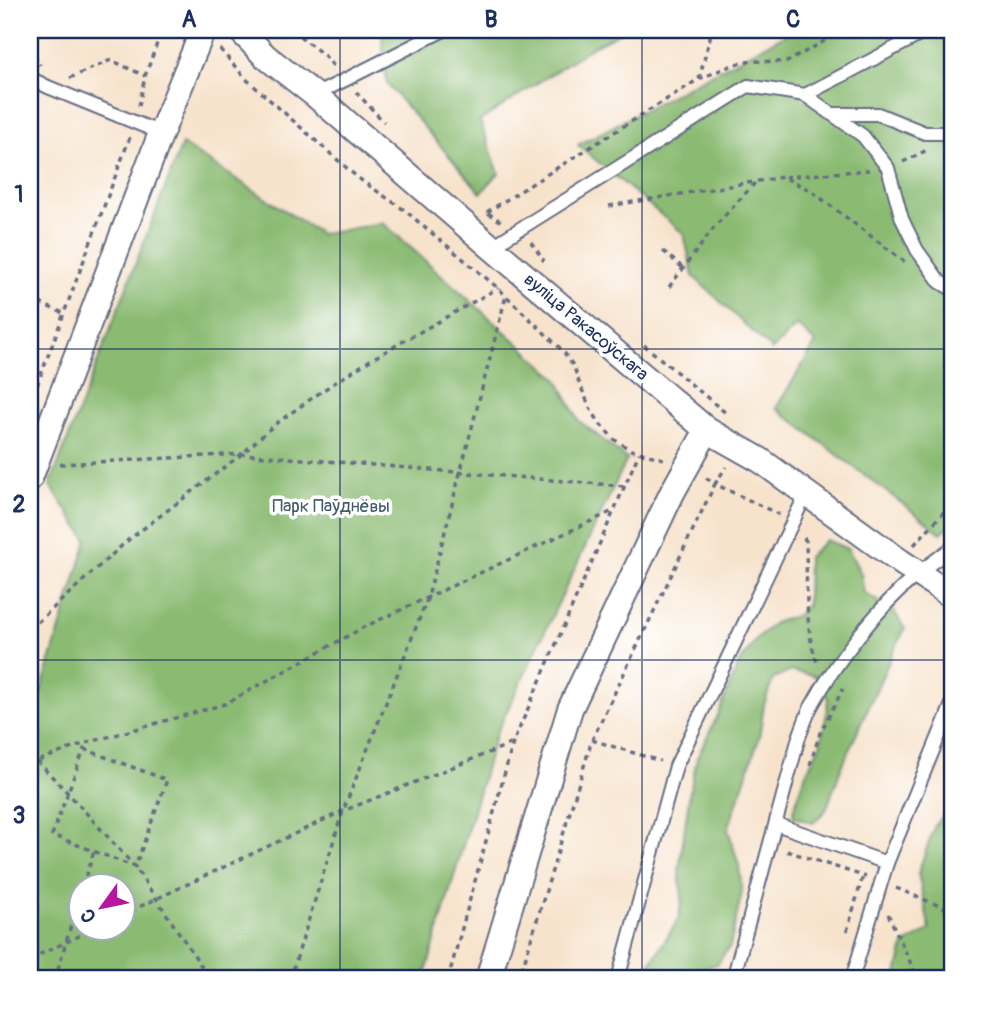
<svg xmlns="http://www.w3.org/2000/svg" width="982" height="1009" font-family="Pangolin,sans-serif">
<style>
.forest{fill:#8bbb73;stroke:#537568;stroke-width:2;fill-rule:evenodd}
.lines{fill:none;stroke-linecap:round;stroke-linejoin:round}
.service-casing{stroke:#686e84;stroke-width:16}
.minor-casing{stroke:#686e84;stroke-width:28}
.path{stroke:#686e84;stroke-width:3.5;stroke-dasharray:5 5;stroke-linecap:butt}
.service{stroke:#fff;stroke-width:12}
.minor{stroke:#fff;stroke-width:24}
.grid{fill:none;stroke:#1b2f5e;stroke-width:2;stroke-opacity:0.55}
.labels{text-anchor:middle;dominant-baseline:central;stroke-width:7;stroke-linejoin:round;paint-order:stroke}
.street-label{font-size:18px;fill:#1b2f5e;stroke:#fff}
.park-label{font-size:18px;fill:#405a68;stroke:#fff}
.neatline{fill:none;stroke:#1b2f5e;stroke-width:2.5}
.grid-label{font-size:23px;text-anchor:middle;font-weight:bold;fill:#1b2f5e}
</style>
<rect width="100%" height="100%" fill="#fff"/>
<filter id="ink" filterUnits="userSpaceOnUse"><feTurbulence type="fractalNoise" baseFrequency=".0143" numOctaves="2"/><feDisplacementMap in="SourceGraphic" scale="14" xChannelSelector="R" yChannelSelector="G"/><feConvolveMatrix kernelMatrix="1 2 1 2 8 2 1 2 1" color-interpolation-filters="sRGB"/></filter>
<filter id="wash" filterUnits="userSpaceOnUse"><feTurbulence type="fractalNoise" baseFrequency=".00686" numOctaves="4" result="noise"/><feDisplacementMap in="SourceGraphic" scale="28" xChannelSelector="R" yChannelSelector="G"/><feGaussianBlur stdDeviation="1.57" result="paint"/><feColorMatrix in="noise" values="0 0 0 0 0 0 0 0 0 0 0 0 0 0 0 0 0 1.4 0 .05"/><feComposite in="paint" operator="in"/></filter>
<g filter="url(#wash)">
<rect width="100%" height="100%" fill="#f7e3cc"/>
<g class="forest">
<polygon points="381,30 625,30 595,45 480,121 499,173 481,193 387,84"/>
<polygon points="794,30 952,30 952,358 943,368 952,373 952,524 941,533 776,408 816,343 797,325 772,350 693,276 684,234 578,145"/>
<path d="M182,144L321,234L383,223L557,378L579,421L627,459L495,736L424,979H30V718L35,711L87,540L50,485ZM80,886H122V928H80Z"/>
<polygon points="826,540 848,549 861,574 864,593 894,611 905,629 894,650 842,766 826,810 813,823 794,817 793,812 805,776 820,745 827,713 828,698 815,676 791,671 773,679 764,705 759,738 728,829 739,866 742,892 730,946 717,964 683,973 679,979 643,979 644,974 679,918 682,897 679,870 690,791 697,758 718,715 738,665 756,640 774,623 798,615 807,605 808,557"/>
<polygon points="952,806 952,977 946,976 944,979 896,979 904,945 930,930 918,873 935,825"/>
</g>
</g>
<g filter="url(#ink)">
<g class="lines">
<defs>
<g id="service">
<polyline points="30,91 34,80 48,87 161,133"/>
<polyline points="315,95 444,30"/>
<polyline points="805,95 929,30"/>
<polyline points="833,114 878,114 925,133 952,133"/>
<polyline points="491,247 748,86 805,95 863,136 888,168 902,219 917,250 940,282 952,289"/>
<polyline points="776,824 887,863"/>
<polyline points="618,979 676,766 806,494"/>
<path d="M733,979L799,737C803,727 806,717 811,707C836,661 877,608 918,574C929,564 941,556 952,548"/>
<polyline points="852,979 887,863 952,704"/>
</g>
<g id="minor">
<polyline points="240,30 265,56 315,95 491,247 707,430 760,460 901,562 952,596"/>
<polyline points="30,478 161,133 203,30"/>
<polyline points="488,979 570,709 672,493 707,430"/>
</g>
</defs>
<use href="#service" class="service-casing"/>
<use href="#minor" class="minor-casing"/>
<g class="path">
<polyline points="292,30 325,56 335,68"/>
<polyline points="30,46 40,65"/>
<polyline points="220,49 245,78 358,178 403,209 498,288 563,351 574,367 578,380 590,408 601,425 615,440 631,450 667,460"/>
<polyline points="70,78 111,60 145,76"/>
<polyline points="699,79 712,30"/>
<polyline points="356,92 384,122"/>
<polyline points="139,106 145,76 162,30"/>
<polyline points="30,121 36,105"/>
<polyline points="903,162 927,150"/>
<polyline points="785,177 869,170"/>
<polyline points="609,206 783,177 810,190 905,262"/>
<polyline points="487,212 699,79 735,64 752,61 787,62 844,30"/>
<polyline points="488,213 502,222"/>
<polyline points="531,242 544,261"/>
<polyline points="663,251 683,268"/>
<polyline points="669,287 717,224 755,183"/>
<polyline points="30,299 63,313"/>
<polyline points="644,345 727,414"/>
<polyline points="30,404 130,137"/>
<polyline points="60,464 242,454 623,486"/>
<polyline points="706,478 715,484 726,467"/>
<path d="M804,538L806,541C807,576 804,633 818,664"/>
<polyline points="914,545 952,503"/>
<polyline points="30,629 127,541 242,454 274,425 328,387 372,359 498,288"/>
<polyline points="592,740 660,761"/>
<polygon points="84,749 167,780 135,867 52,835"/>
<polyline points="30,754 68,793 135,867 210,979"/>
<polyline points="30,764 83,744 225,704 364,627 613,511"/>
<polyline points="810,765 820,733 843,689"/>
<polyline points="787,851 866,877"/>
<polyline points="83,886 94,851"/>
<polyline points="896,888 952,911"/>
<polyline points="888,914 918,979"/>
<polyline points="122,915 343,811 513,743"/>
<polyline points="847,931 863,876"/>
<polyline points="30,959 96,928"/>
<polyline points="55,979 80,895"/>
<polyline points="290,979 343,811 428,597 506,296"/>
<polyline points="448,979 513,743 639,453"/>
<polyline points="519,979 592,740 715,484 780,515"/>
</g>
<use href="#service" class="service"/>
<use href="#minor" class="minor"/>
</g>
</g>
<path class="grid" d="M340,30V979M642,30V979M30,349H952M30,660H952"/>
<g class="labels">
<g class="street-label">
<text transform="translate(586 327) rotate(40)">вуліца Ракасоўскага</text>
</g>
<g class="park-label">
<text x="331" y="506">Парк Паўднёвы</text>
</g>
</g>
<rect width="982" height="1009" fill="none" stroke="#fff" stroke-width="77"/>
<g transform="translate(102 907) rotate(237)"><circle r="33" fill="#ffffff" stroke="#a4acbf" stroke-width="2"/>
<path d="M0-5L12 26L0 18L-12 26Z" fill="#b5179e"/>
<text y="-10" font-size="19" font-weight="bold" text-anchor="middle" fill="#1b2f5e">С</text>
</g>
<rect x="38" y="38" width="906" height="932" class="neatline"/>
<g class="grid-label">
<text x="189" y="27">A</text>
<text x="491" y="27">B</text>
<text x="793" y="27">C</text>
<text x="19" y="202">1</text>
<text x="19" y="512">2</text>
<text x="19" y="823">3</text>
</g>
</svg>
